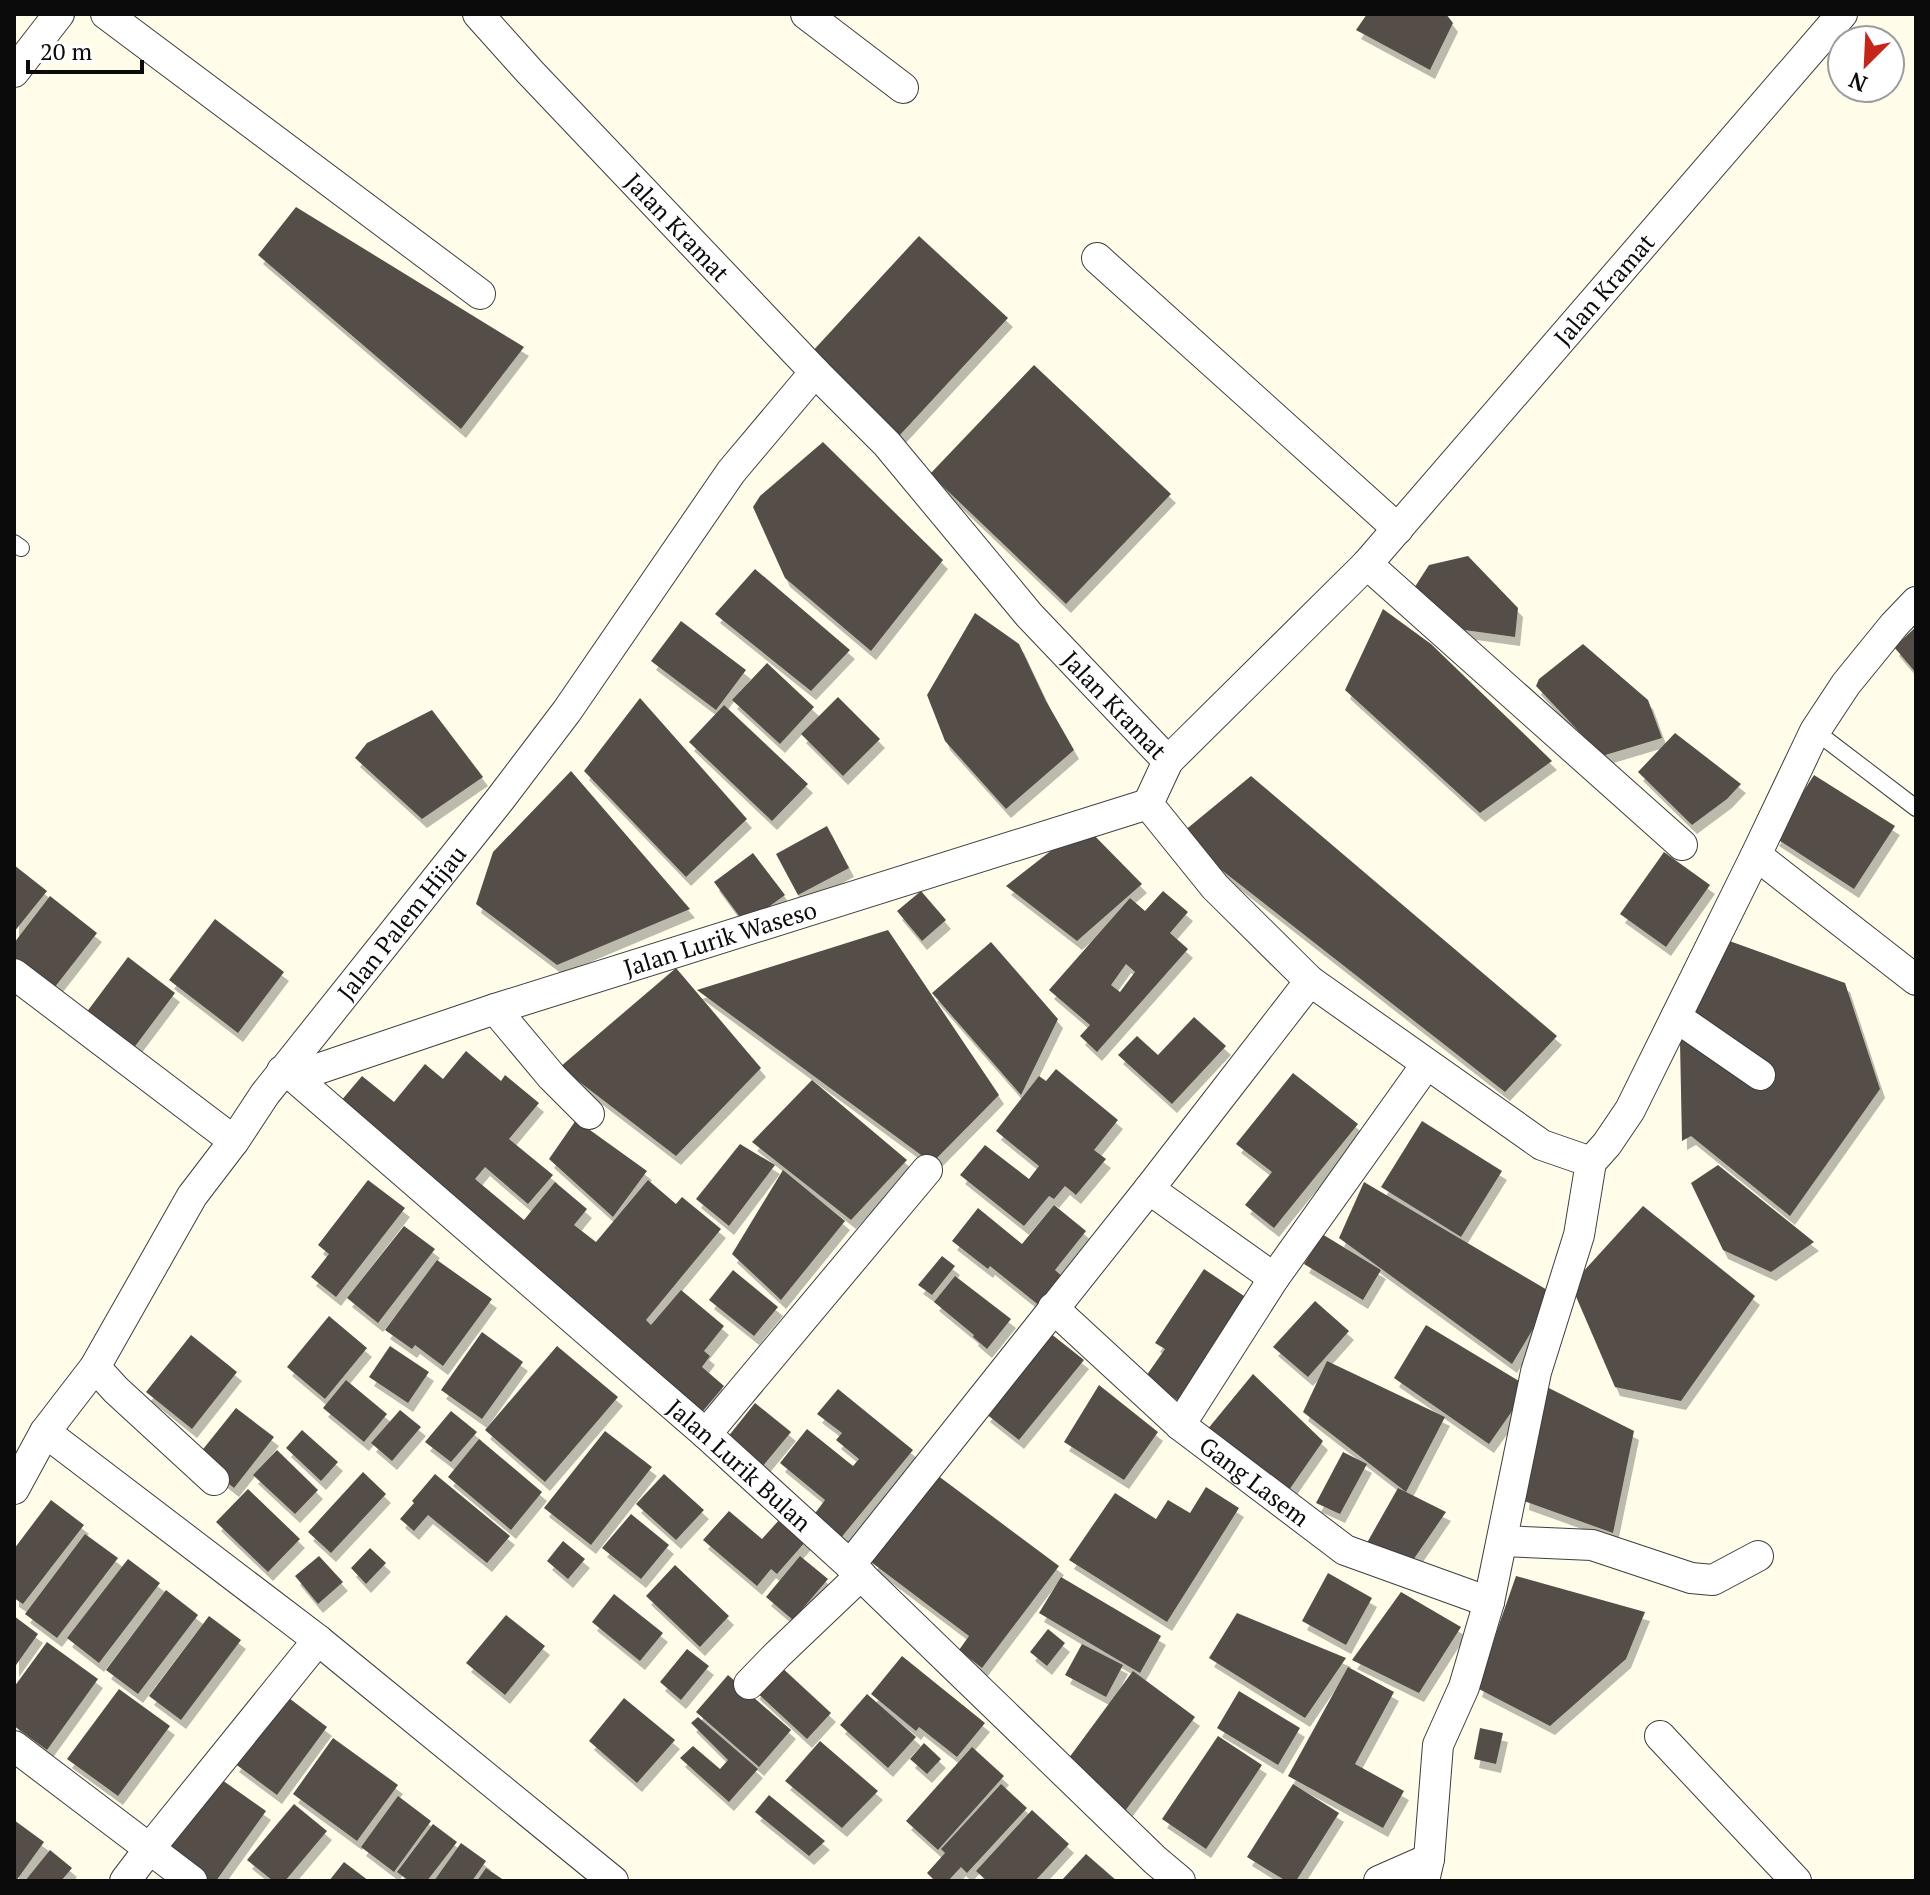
<svg xmlns="http://www.w3.org/2000/svg" width="1930" height="1895" font-family="'PT Serif',serif">
<style>
.building{fill:#554e47;fill-rule:evenodd;filter:url(#shadow)}
.lines{fill:none;stroke-linecap:round;stroke-linejoin:round}
.lane-casing{stroke:#3e3e3e;stroke-width:18}
.street-casing{stroke:#3e3e3e;stroke-width:32}
.lane{stroke:#fff;stroke-width:16}
.street{stroke:#fff;stroke-width:30}
.labels{text-anchor:middle;dominant-baseline:central;stroke-width:8;stroke-linejoin:round;paint-order:stroke}
.street-label{font-size:24px;fill:#0b0b0b;stroke:#fff}
</style>
<defs>
<filter id="shadow"><feDropShadow dx="5" dy="9" stdDeviation="0" flood-color="#0004"/></filter>
</defs>
<rect width="100%" height="100%" fill="#fffdea"/>
<g class="building">
<polygon points="1367,14 1446,14 1453,23 1430,70 1356,30"/>
<polygon points="296,207 524,347 461,429 258,255"/>
<polygon points="919,236 1008,318 899,436 810,354"/>
<polygon points="1034,365 1171,494 1066,604 930,474"/>
<polygon points="823,442 943,560 871,651 785,578 753,507 760,496"/>
<polygon points="1468,556 1518,608 1515,637 1450,628 1409,596 1429,565"/>
<polygon points="755,569 850,650 811,691 715,614"/>
<polygon points="1383,609 1431,644 1552,761 1480,813 1345,690"/>
<polygon points="975,613 1019,644 1046,701 1074,750 1006,809 945,741 927,695"/>
<polygon points="681,621 746,670 716,710 651,661"/>
<polygon points="1916,627 1916,673 1894,647"/>
<polygon points="1583,644 1648,700 1662,738 1602,756 1536,686 1539,679"/>
<polygon points="767,663 814,707 780,744 732,700"/>
<polygon points="838,697 880,739 843,776 801,734"/>
<polygon points="640,698 747,819 686,877 584,771"/>
<polygon points="724,705 808,784 772,821 689,742"/>
<polygon points="432,710 483,777 422,819 355,758 367,743"/>
<polygon points="1675,733 1741,784 1727,799 1692,825 1638,772"/>
<polygon points="571,771 690,909 557,965 476,904 493,852"/>
<polygon points="1814,775 1895,826 1854,889 1774,837"/>
<polygon points="1251,776 1557,1036 1505,1092 1178,836"/>
<polygon points="1084,825 1142,884 1077,941 1006,886"/>
<polygon points="827,826 849,868 798,895 776,854"/>
<polygon points="1664,852 1710,885 1666,947 1620,914"/>
<polygon points="753,853 785,895 745,924 714,882"/>
<polygon points="14,865 47,891 14,932"/>
<polygon points="921,891 946,920 922,941 897,911"/>
<path d="M1163,891L1188,912L1170,933L1188,949L1097,1052L1080,1036L1090,1025L1049,990L1130,898L1145,911ZM1126,964L1135,972L1120,992L1111,985Z"/>
<polygon points="50,896 97,933 51,992 14,964 14,943"/>
<polygon points="215,919 284,972 238,1033 169,980"/>
<polygon points="888,930 999,1095 932,1163 697,990"/>
<polygon points="1724,939 1845,983 1880,1089 1790,1216 1691,1136 1682,1141 1680,1042"/>
<polygon points="991,942 1058,1019 1021,1095 932,993"/>
<polygon points="128,957 175,993 130,1053 83,1017"/>
<polygon points="676,968 761,1068 676,1156 560,1067"/>
<polygon points="1194,1017 1226,1046 1172,1104 1118,1055 1137,1036 1158,1055"/>
<polygon points="466,1051 501,1081 505,1075 539,1103 509,1139 553,1175 528,1204 485,1167 475,1179 524,1220 555,1182 587,1209 574,1225 596,1242 648,1180 676,1204 682,1197 721,1229 646,1320 651,1325 681,1290 724,1326 704,1351 710,1356 702,1367 724,1386 697,1418 335,1108 362,1076 394,1102 425,1064 443,1079"/>
<polygon points="1056,1069 1118,1120 1094,1150 1106,1159 1076,1195 1065,1186 1054,1199 1049,1196 1024,1226 960,1175 985,1145 1029,1179 1039,1166 996,1131 1039,1076 1046,1081"/>
<polygon points="1293,1073 1358,1124 1274,1228 1245,1205 1272,1172 1236,1144"/>
<polygon points="812,1080 907,1160 851,1220 752,1142"/>
<polygon points="576,1120 647,1171 613,1217 549,1159"/>
<polygon points="1422,1121 1502,1171 1461,1237 1381,1187"/>
<polygon points="740,1144 775,1165 729,1226 696,1199"/>
<polygon points="1718,1165 1814,1242 1771,1272 1723,1250 1691,1183"/>
<polygon points="783,1170 845,1221 781,1300 732,1254"/>
<polygon points="368,1180 405,1208 336,1297 311,1277 329,1254 318,1245"/>
<polygon points="1364,1182 1554,1294 1512,1364 1339,1238"/>
<polygon points="1054,1205 1086,1231 1055,1270 1064,1278 1041,1307 990,1266 988,1269 952,1241 978,1208 1022,1244"/>
<polygon points="1643,1206 1755,1296 1681,1401 1615,1387 1571,1285"/>
<polygon points="404,1226 435,1249 378,1323 347,1298"/>
<polygon points="1322,1234 1381,1270 1363,1300 1304,1264"/>
<polygon points="942,1256 955,1266 932,1295 918,1285"/>
<polygon points="437,1260 492,1299 443,1366 415,1345 412,1349 385,1330"/>
<polygon points="1204,1269 1250,1300 1182,1403 1144,1379 1165,1349 1155,1343"/>
<polygon points="733,1270 778,1307 754,1336 709,1300"/>
<polygon points="955,1276 1011,1319 987,1349 973,1337 974,1335 934,1302"/>
<polygon points="1315,1301 1349,1331 1308,1377 1273,1347"/>
<polygon points="329,1316 367,1348 325,1399 287,1367"/>
<polygon points="1426,1325 1529,1387 1489,1444 1394,1378"/>
<polygon points="482,1332 523,1362 482,1419 441,1390"/>
<polygon points="1050,1333 1084,1360 1019,1440 985,1413"/>
<polygon points="191,1335 237,1372 192,1429 146,1392"/>
<polygon points="390,1346 429,1372 408,1403 369,1377"/>
<polygon points="557,1346 618,1397 545,1482 485,1430"/>
<polygon points="1327,1361 1445,1417 1406,1492 1303,1412"/>
<polygon points="1253,1374 1323,1441 1287,1493 1202,1436"/>
<polygon points="346,1380 387,1414 364,1442 323,1408"/>
<polygon points="1535,1381 1634,1431 1613,1533 1524,1501"/>
<polygon points="1099,1385 1158,1432 1124,1480 1064,1442"/>
<polygon points="838,1389 913,1450 840,1539 813,1516 825,1500 780,1463 807,1429 853,1466 859,1459 836,1440 842,1433 817,1414"/>
<polygon points="755,1403 791,1432 762,1467 727,1438"/>
<polygon points="236,1408 274,1437 234,1488 196,1458"/>
<polygon points="400,1410 421,1427 392,1461 371,1443"/>
<polygon points="451,1411 477,1432 451,1462 425,1442"/>
<polygon points="302,1430 338,1462 321,1481 286,1448"/>
<polygon points="605,1431 652,1467 591,1545 544,1508"/>
<polygon points="479,1439 542,1492 511,1530 448,1477"/>
<polygon points="277,1450 318,1490 295,1514 253,1475"/>
<polygon points="1343,1452 1367,1464 1340,1514 1316,1503"/>
<polygon points="363,1472 386,1494 331,1553 308,1532"/>
<polygon points="435,1474 510,1536 487,1563 428,1515 414,1531 400,1519 414,1503 412,1501"/>
<polygon points="664,1474 704,1510 676,1540 636,1504"/>
<polygon points="937,1475 1059,1566 982,1668 959,1650 969,1636 871,1562"/>
<polygon points="1206,1487 1239,1508 1167,1622 1069,1560 1115,1493 1156,1519 1168,1500 1190,1513"/>
<polygon points="1398,1488 1446,1512 1409,1566 1364,1548"/>
<polygon points="248,1489 300,1539 268,1572 216,1522"/>
<polygon points="51,1500 84,1525 23,1604 14,1598 14,1549"/>
<polygon points="729,1511 762,1539 780,1519 806,1541 777,1574 771,1569 757,1586 703,1540"/>
<polygon points="631,1514 669,1545 641,1579 602,1548"/>
<polygon points="85,1534 118,1558 57,1638 25,1614"/>
<polygon points="563,1541 585,1559 568,1579 547,1561"/>
<polygon points="370,1548 386,1563 366,1584 351,1568"/>
<polygon points="319,1556 343,1582 318,1604 295,1576"/>
<polygon points="800,1556 828,1579 793,1620 766,1597"/>
<polygon points="128,1559 160,1583 99,1663 67,1638"/>
<polygon points="675,1565 729,1616 700,1647 646,1596"/>
<polygon points="1328,1573 1372,1598 1346,1645 1302,1621"/>
<polygon points="1516,1576 1645,1612 1626,1659 1550,1726 1477,1688"/>
<polygon points="1061,1577 1161,1636 1140,1673 1039,1613"/>
<polygon points="166,1590 198,1615 138,1694 106,1670"/>
<polygon points="1401,1592 1461,1627 1419,1693 1352,1660"/>
<polygon points="614,1594 663,1633 640,1661 592,1622"/>
<polygon points="1237,1613 1346,1658 1305,1718 1209,1658"/>
<polygon points="506,1615 545,1646 505,1695 466,1663"/>
<polygon points="14,1616 38,1634 14,1668"/>
<polygon points="209,1616 241,1640 181,1720 149,1696"/>
<polygon points="1048,1629 1065,1643 1047,1666 1030,1652"/>
<polygon points="47,1642 98,1679 47,1750 14,1726 14,1687"/>
<polygon points="1082,1644 1123,1665 1106,1697 1065,1675"/>
<polygon points="687,1649 709,1666 681,1700 660,1682"/>
<polygon points="902,1656 985,1723 957,1757 919,1727 916,1731 871,1694"/>
<polygon points="778,1664 831,1713 807,1739 754,1690"/>
<polygon points="1348,1667 1394,1692 1355,1764 1404,1791 1383,1828 1288,1776"/>
<polygon points="1133,1671 1195,1717 1125,1811 1063,1766"/>
<polygon points="728,1675 791,1730 759,1767 696,1712"/>
<polygon points="119,1689 170,1726 118,1796 67,1759"/>
<polygon points="1239,1691 1300,1728 1278,1765 1217,1728"/>
<polygon points="867,1694 916,1737 888,1768 840,1725"/>
<polygon points="285,1695 327,1727 277,1795 234,1763"/>
<polygon points="624,1698 675,1740 637,1783 589,1741"/>
<polygon points="698,1717 758,1769 729,1802 680,1758 693,1746 720,1769 728,1760 691,1723"/>
<polygon points="1480,1728 1503,1733 1496,1764 1474,1759"/>
<polygon points="1218,1736 1262,1765 1206,1849 1162,1819"/>
<polygon points="333,1738 398,1785 357,1841 293,1794"/>
<polygon points="820,1741 878,1791 842,1828 785,1781"/>
<polygon points="924,1743 941,1759 927,1774 910,1759"/>
<polygon points="972,1747 1004,1776 938,1850 906,1821"/>
<polygon points="215,1775 266,1811 216,1881 208,1881 163,1850"/>
<polygon points="1001,1784 1027,1808 967,1873 961,1867 948,1881 935,1881 927,1873 945,1853 941,1849"/>
<polygon points="1293,1784 1339,1813 1296,1881 1286,1881 1247,1857"/>
<polygon points="769,1795 825,1841 809,1856 755,1812"/>
<polygon points="398,1796 431,1821 394,1872 361,1847"/>
<polygon points="294,1804 327,1831 285,1881 273,1881 247,1860"/>
<polygon points="1032,1810 1069,1844 1035,1881 987,1881 976,1871"/>
<polygon points="14,1820 44,1842 16,1881 14,1881"/>
<polygon points="433,1824 457,1842 427,1881 409,1881 397,1872"/>
<polygon points="461,1843 486,1861 472,1881 434,1881"/>
<polygon points="50,1850 72,1868 61,1881 25,1881"/>
<polygon points="1086,1854 1117,1881 1061,1881"/>
<polygon points="344,1862 369,1881 329,1881"/>
<polygon points="486,1868 505,1881 477,1881"/>
</g>
<g class="lines">
<defs>
<g id="lane">
<polyline points="14,543 21,548"/>
<polyline points="1815,731 1916,808"/>
</g>
<g id="street">
<polyline points="106,14 480,294"/>
<path id="s1" d="M478,14L530,72L815,372L887,444L1029,615L1168,761L1367,564L1842,14"/>
<polyline points="806,14 903,88"/>
<polyline points="14,72 59,14"/>
<polyline points="1097,258 1398,529"/>
<polyline points="1367,564 1682,845"/>
<polyline points="1168,761 1148,804 1215,887 1310,981 1542,1145 1591,1162"/>
<polyline points="1756,855 1916,980"/>
<polyline points="14,974 234,1141"/>
<polyline points="495,1009 552,1077 589,1114"/>
<polyline points="1676,1017 1760,1075"/>
<path id="s2" d="M282,1071L294,1077L706,1434L850,1565L1155,1860L1180,1881"/>
<path id="s3" d="M294,1077L495,1009L1148,804"/>
<polyline points="1149,1189 1274,1278 1426,1065"/>
<path id="s4" d="M1053,1308L1180,1425L1345,1550L1489,1602"/>
<polyline points="95,1367 116,1390 214,1480"/>
<polyline points="1180,1425 1274,1278"/>
<polyline points="45,1432 318,1640 613,1881"/>
<polyline points="706,1434 927,1170"/>
<path id="s5" d="M14,1489L45,1432L95,1367L192,1196L234,1141L265,1094L501,798L567,711L731,472L815,372"/>
<polyline points="1502,1541 1592,1545 1691,1578 1713,1580 1758,1556"/>
<polyline points="850,1565 1149,1189 1310,981"/>
<polyline points="749,1684 777,1655 861,1575"/>
<polyline points="1660,1736 1796,1881"/>
<polyline points="14,1746 192,1881"/>
<polyline points="125,1881 150,1848 318,1640"/>
<polyline points="1379,1881 1429,1859"/>
<polyline points="1424,1881 1429,1859 1438,1745 1464,1687 1489,1602 1536,1372 1579,1235 1591,1162 1607,1144 1630,1110 1756,855 1815,731 1846,684 1894,625 1916,602"/>
</g>
</defs>
<use href="#lane" class="lane-casing"/>
<use href="#street" class="street-casing"/>
<use href="#lane" class="lane"/>
<use href="#street" class="street"/>
</g>
<g class="labels">
<g class="street-label">
<text stroke="none"><textPath href="#s1" startOffset="292">Jalan Kramat</textPath></text>
<text stroke="none"><textPath href="#s1" startOffset="1660">Jalan Kramat</textPath></text>
<text stroke="none"><textPath href="#s1" startOffset="940">Jalan Kramat</textPath></text>
<text stroke="none"><textPath href="#s5" startOffset="688">Jalan Palem Hijau</textPath></text>
<text stroke="none"><textPath href="#s3" startOffset="448">Jalan Lurik Waseso</textPath></text>
<text stroke="none"><textPath href="#s2" startOffset="604">Jalan Lurik Bulan</textPath></text>
<text stroke="none"><textPath href="#s4" startOffset="266">Gang Lasem</textPath></text>
</g>
</g>
<rect width="1930" height="1895" fill="none" stroke="#0b0b0b" stroke-width="32"/>
<g transform="translate(1866 64) rotate(204)"><circle r="38" fill="#ffffff" stroke="#9d9d9d" stroke-width="2"/>
<path d="M0-6L14 30L0 20L-14 30Z" fill="#c4261a"/>
<text y="-12" font-size="22" font-weight="bold" text-anchor="middle" fill="#0b0b0b">N</text>
</g>
<path d="M28 60v12h114v-12" fill="none" stroke="#0b0b0b" stroke-width="4"/>
<text x="40" y="60" font-size="24" fill="#0b0b0b" stroke="#ffffff" stroke-width="6" paint-order="stroke">20 m</text>
</svg>
